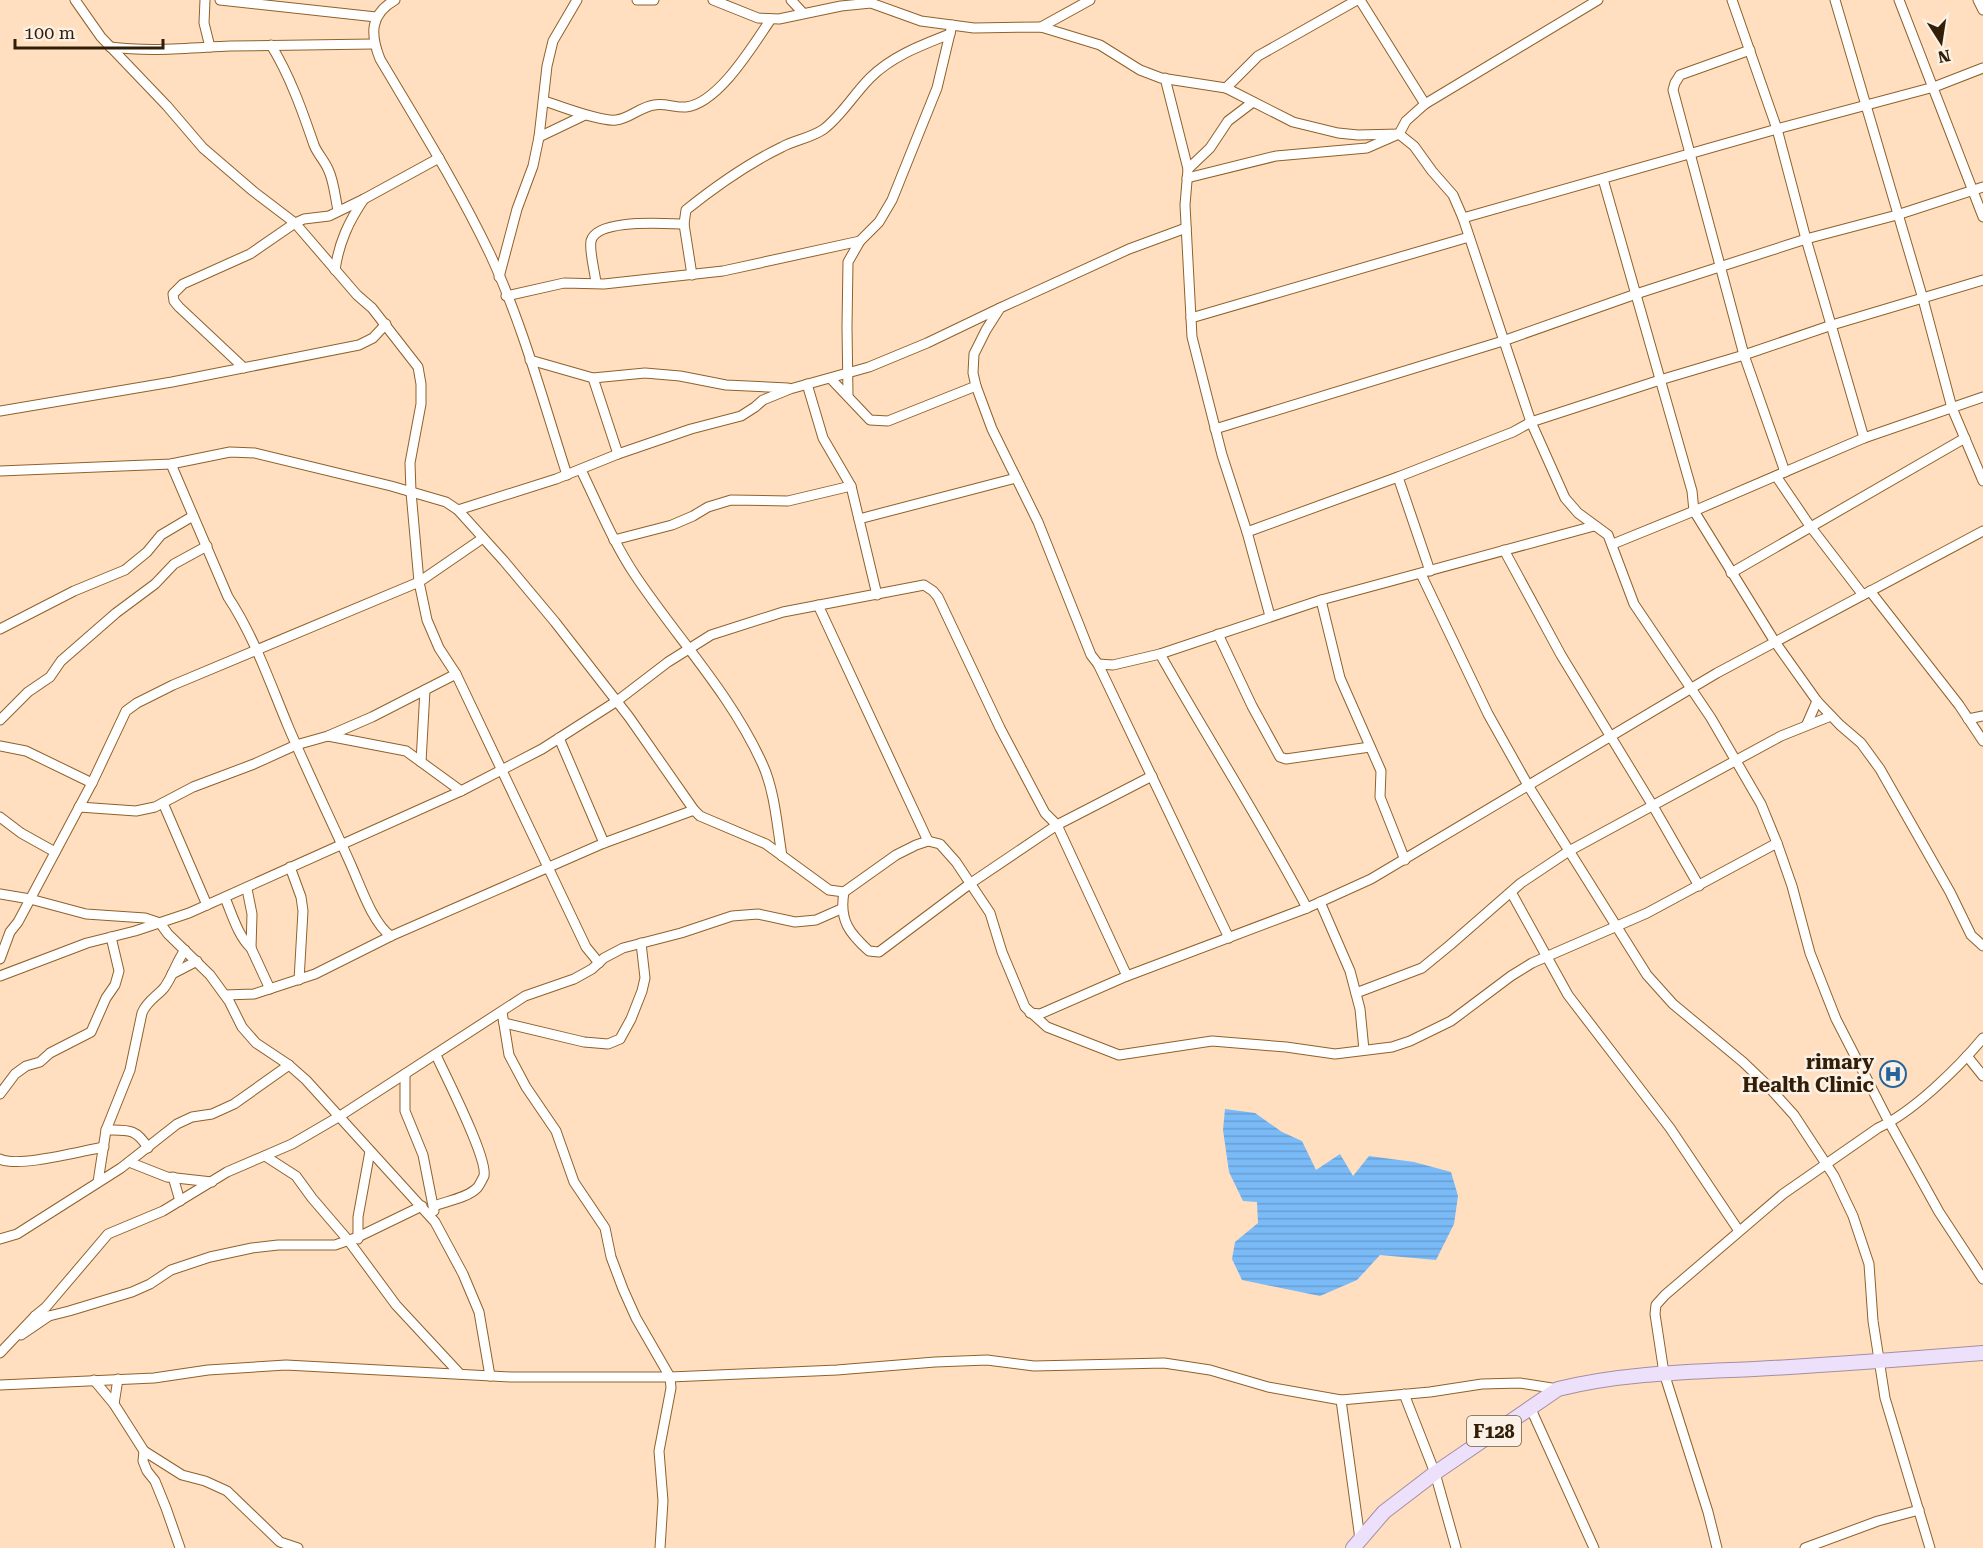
<svg xmlns="http://www.w3.org/2000/svg" width="1983" height="1548" font-family="'Roboto Serif',serif">
<style>
.water{fill:url(#water-rules)}
.lines{fill:none;stroke-linecap:round;stroke-linejoin:round}
.street-casing{stroke:#8f612b;stroke-width:11}
.primary-casing{stroke:#a48ea2;stroke-width:16}
.street{stroke:#fff;stroke-width:9}
.primary{stroke:#ede0fa;stroke-width:14}
.labels{text-anchor:middle;dominant-baseline:central;stroke-width:5;stroke-linejoin:round;paint-order:stroke}
.shield{fill:#fbf1e6;stroke:#6e5d4a;stroke-width:1.5}
.shield-label{font-size:18px;font-weight:bold;fill:#321e07}
.poi-label{font-size:20px;font-weight:bold;fill:#321e07;stroke:#fbf1e6;text-anchor:end}
</style>
<defs>
<pattern id="water-rules" width="6" height="5" patternUnits="userSpaceOnUse" patternTransform="scale(1.5)"><rect width="6" height="5" fill="#79baf7"/><path d="M0 2.5h6" fill="none" stroke="#699fd2"/></pattern>
</defs>
<rect width="100%" height="100%" fill="#ffdfbf"/>
<polygon class="water" points="1225,1109 1255,1113 1282,1132 1302,1141 1316,1170 1340,1154 1353,1176 1369,1156 1414,1162 1451,1172 1458,1196 1454,1224 1436,1260 1380,1255 1357,1280 1320,1296 1242,1280 1232,1259 1235,1242 1258,1223 1257,1202 1243,1201 1229,1172 1223,1130"/>
<g class="lines">
<defs>
<g id="street">
<polyline points="75,0 101,37 167,106 203,148 253,191 295,223 357,295 372,308 418,367 421,384 421,404 410,463 411,492 419,582 427,620 439,648 456,674 586,947 599,963"/>
<polyline points="205,0 204,23 210,47"/>
<polyline points="220,0 376,17"/>
<path d="M395,0C370,14 370,34 380,59C418,123 458,187 490,254C523,325 543,401 567,475"/>
<polyline points="637,0 654,0"/>
<polyline points="713,0 758,18 779,19 841,6 871,3 921,21 974,28 1041,27 1100,45 1140,70 1161,78 1226,88 1293,122 1338,133 1358,135 1399,134 1414,146 1432,171 1453,195 1463,218 1531,422 1565,498 1578,513 1608,535 1634,604 1711,718 1761,804 1777,843 1792,886 1810,953 1836,1019 1889,1122 1939,1212 1983,1279"/>
<polyline points="791,0 803,13"/>
<polyline points="1360,0 1425,104"/>
<polyline points="1732,0 1777,129 1806,239 1864,438"/>
<polyline points="1835,0 1923,299 1952,408 1983,481"/>
<polyline points="1899,0 1983,217"/>
<polyline points="1978,0 1983,10"/>
<polyline points="1041,27 1090,0"/>
<path d="M271,45C290,76 302,110 314,145C317,153 324,160 328,169C334,181 335,197 338,210"/>
<path d="M110,47C151,52 189,48 230,46C278,45 326,45 373,44"/>
<polyline points="1750,50 1680,75 1675,83 1673,90 1744,355 1785,472"/>
<polyline points="1165,78 1188,169 1185,205 1192,337 1222,455 1247,532 1270,616"/>
<polyline points="1226,88 1258,56 1357,0"/>
<path d="M544,101C561,106 600,122 616,120C629,119 640,107 654,105C665,103 676,108 686,107C719,103 753,45 771,19"/>
<polyline points="539,137 585,115"/>
<polyline points="1188,169 1210,148 1228,121 1253,102"/>
<polyline points="1187,178 1276,156 1367,148 1399,134 1406,121 1425,104 1598,0"/>
<polyline points="1603,179 1692,491 1694,511 1775,642 1817,701 1840,725 1861,743 1880,769 1950,892 1971,935 1983,946"/>
<polyline points="1463,218 1777,129 1934,87 1983,68"/>
<polyline points="1186,228 1129,249 1000,308 986,330 974,354 973,373 976,386 992,429 1038,522 1091,655 1098,664 1229,938"/>
<path d="M335,270C339,242 349,221 364,199"/>
<path d="M692,275L684,224L686,210C716,186 747,164 782,147C795,140 811,138 824,129C842,115 854,94 870,78C892,56 922,45 950,34"/>
<polyline points="499,277 517,209 533,166 539,137 547,66 553,41 577,0"/>
<path d="M596,283C595,272 589,251 591,241C597,218 665,224 684,224"/>
<polyline points="506,296 564,283 604,284 723,271 860,241"/>
<polyline points="1191,318 1469,237"/>
<polyline points="530,360 593,378 645,373 680,376 726,385 788,388"/>
<polyline points="244,368 179,307 174,301 173,294 183,284 250,254 295,223 304,219 329,216 364,199 439,158"/>
<polyline points="593,378 618,454"/>
<polyline points="831,379 870,420 888,421 976,386"/>
<polyline points="807,384 823,438 851,486 877,595"/>
<polyline points="848,395 847,327 848,262 860,241 879,222 892,200 937,88 952,25"/>
<polyline points="0,411 172,382 359,345 373,338 386,324"/>
<polyline points="1215,429 1503,341 1636,294 1806,239 1897,215 1983,187"/>
<path d="M171,464L228,597C254,636 270,683 288,726C308,773 330,818 351,865C360,885 373,924 391,936"/>
<path d="M581,470C598,505 613,542 635,575C677,638 730,693 762,763C775,791 777,826 782,856"/>
<polyline points="0,471 171,464 230,452 255,453 391,486 446,502 458,510 504,561 555,622 629,717 694,810 700,816 766,844 829,890 844,892 896,855 916,845 928,841 940,844 956,862 990,913 1002,952 1025,1007 1047,1027 1119,1055 1212,1041 1286,1047 1335,1054 1392,1047 1410,1041 1451,1021 1511,976 1532,963 1647,913 1777,843"/>
<polyline points="1776,476 1810,526 1863,595"/>
<polyline points="1398,477 1430,571"/>
<polyline points="458,510 556,479 618,454 691,429 741,416 755,407 763,400 790,389 869,367 927,343 1000,308"/>
<polyline points="859,519 1016,478"/>
<polyline points="1247,532 1398,477 1513,432 1531,422 1660,380 1744,355 1832,325 1983,280"/>
<polyline points="614,540 672,525 693,516 708,507 731,500 788,501 851,486"/>
<polyline points="1613,544 1694,511 1864,438 1983,397"/>
<polyline points="1504,550 1561,655 1653,806 1699,886"/>
<polyline points="1731,573 1965,438"/>
<polyline points="1421,574 1488,714 1529,787 1647,975 1673,1004 1743,1062 1767,1085 1794,1115 1834,1176 1853,1216 1869,1264 1873,1321 1885,1398 1930,1548"/>
<polyline points="1870,591 1959,705 1983,741"/>
<polyline points="1321,600 1340,678 1381,771 1380,797 1405,860"/>
<polyline points="818,605 928,841"/>
<polyline points="0,629 74,591 125,570 147,552 161,535 193,516"/>
<polyline points="1218,634 1252,706 1280,757 1286,759 1370,747"/>
<path d="M1160,654C1208,739 1261,821 1307,908"/>
<polyline points="1098,664 1113,665 1160,654 1321,600 1594,526"/>
<polyline points="1968,719 1983,716"/>
<polyline points="0,720 28,692 50,677 61,661 116,613 155,584 174,564 207,546"/>
<polyline points="1807,724 1817,701"/>
<polyline points="328,736 406,751 461,791"/>
<polyline points="559,738 604,843"/>
<polyline points="0,746 26,751 92,783"/>
<polyline points="421,762 425,690"/>
<polyline points="163,803 207,905"/>
<polyline points="79,807 136,811 155,807 193,787 254,764 296,745 328,736 372,717 456,674"/>
<polyline points="0,817 21,833 55,852"/>
<polyline points="290,867 301,897 303,911 299,980"/>
<polyline points="247,889 252,914 251,948"/>
<path d="M844,892C839,920 849,933 869,951L879,952L971,883L1057,825L1152,776"/>
<polyline points="1511,892 1568,995 1670,1128 1739,1231"/>
<polyline points="0,894 30,899 86,914 145,918 160,923 168,934 210,975 229,1001 242,1027 256,1043 289,1065 306,1080 435,1222 463,1274 479,1312 490,1376"/>
<path d="M225,898C232,914 238,936 251,948L270,989"/>
<polyline points="1320,902 1350,971 1360,1009 1364,1050"/>
<polyline points="0,959 10,932 18,922 92,783 126,711 137,703 173,685 419,582 483,538"/>
<polyline points="172,974 197,961"/>
<polyline points="0,976 87,943 135,931 189,913 461,791 542,749 617,701 668,662 711,635 783,612 924,585 933,591 938,597 1000,728 1045,813 1057,825 1127,976"/>
<polyline points="1356,993 1422,968 1450,945 1521,883 1569,851 1781,736 1831,716"/>
<polyline points="225,995 254,994 315,974 391,936 604,843 694,810"/>
<polyline points="502,1012 509,1055 526,1087 556,1131 574,1182 605,1228 611,1257 623,1289 636,1318 670,1377 671,1388 659,1451 663,1501 660,1548"/>
<polyline points="1030,1013 1040,1014 1127,976 1307,908 1371,879 1717,673 1983,531"/>
<polyline points="504,1023 584,1042 608,1044 620,1039 631,1019 642,991 645,978 641,943"/>
<polyline points="1967,1056 1983,1076"/>
<polyline points="405,1074 405,1111 423,1155 434,1211"/>
<polyline points="0,1094 15,1074 26,1066 40,1062 50,1053 91,1032 106,998 115,985 119,971 111,937"/>
<path d="M106,1130C128,1130 136,1128 148,1148"/>
<polyline points="265,1156 296,1176 312,1198 348,1240 396,1305 460,1374"/>
<path d="M0,1159C18,1168 81,1151 104,1147"/>
<polyline points="129,1162 167,1177 212,1182"/>
<polyline points="173,1177 180,1201"/>
<path d="M98,1182L106,1130L130,1070L142,1013C147,1001 156,997 164,988C173,976 176,962 185,950"/>
<path d="M434,1206C447,1201 467,1198 477,1188C479,1186 483,1178 484,1176C488,1158 445,1075 436,1055"/>
<polyline points="0,1239 17,1234 121,1168 177,1124 192,1117 212,1114 234,1104 289,1065"/>
<polyline points="358,1239 358,1217 370,1151"/>
<polyline points="35,1316 49,1316 69,1311 132,1292 150,1284 171,1270 210,1257 252,1248 278,1245 335,1245 358,1237 422,1206"/>
<polyline points="21,1335 49,1316"/>
<polyline points="0,1353 35,1316 46,1307 108,1234 163,1211 227,1172 292,1144 340,1116 525,996 574,979 592,969 604,958 623,948 681,933 732,916 758,914 795,922 816,920 841,909"/>
<polyline points="94,1380 114,1404 144,1451 182,1475 205,1481 227,1491 280,1542 298,1548"/>
<polyline points="0,1385 154,1378 208,1370 286,1365 511,1377 670,1377 837,1370 935,1362 987,1360 1034,1366 1164,1363 1210,1370 1268,1387 1341,1400 1430,1392 1482,1384 1520,1383 1558,1389"/>
<polyline points="1404,1394 1435,1473 1456,1548"/>
<polyline points="1341,1400 1360,1539"/>
<polyline points="114,1404 118,1379"/>
<polyline points="1530,1407 1594,1548"/>
<polyline points="144,1451 143,1461 147,1471 155,1481 166,1508 180,1548"/>
<path d="M1717,1548L1708,1512L1664,1373L1655,1314L1656,1305L1665,1295L1783,1194L1878,1128C1913,1112 1958,1068 1983,1038"/>
<polyline points="1805,1548 1878,1521 1919,1510"/>
</g>
<path id="primary" d="M1353,1548L1384,1512L1435,1473L1558,1389C1622,1373 1688,1372 1754,1369C1830,1365 1907,1359 1983,1353"/>
</defs>
<use href="#street" class="street-casing"/>
<use href="#primary" class="primary-casing"/>
<use href="#street" class="street"/>
<use href="#primary" class="primary"/>
</g>
<defs>
<symbol id="hospital-ring" viewBox="-11 -11 22 22"><circle r="9.5" fill="#fbf1e6" stroke="#26659b" stroke-width="1.5"/><path d="M-5-5h3v3.5h4V-5h3V5h-3V1.5h-4V5h-3Z" fill="#26659b"/></symbol>
</defs>
<g fill-rule="evenodd">
<use href="#hospital-ring" x="1878" y="1059" width="30" height="30"/>
</g>
<g class="labels">
<rect class="shield" x="1467" y="1416" width="54" height="30" rx="4.5"/>
<g class="shield-label">
<text x="1494" y="1431">F128</text>
</g>
<g class="poi-label">
<text x="1874" y="1062">rimary<tspan x="1874" dy="23">Health Clinic</tspan></text>
</g>
</g>
<g transform="translate(1941 42) rotate(168)" stroke="#fbf1e6" stroke-width="4.5" paint-order="stroke">
<path d="M0-4.5L10 22L0 15L-10 22Z" fill="#321e07"/>
<text y="-9" font-size="16" font-weight="bold" text-anchor="middle" fill="#321e07">N</text>
</g>
<path d="M15 39v9h148v-9" fill="none" stroke="#321e07" stroke-width="3"/>
<text x="24" y="39" font-size="18" fill="#321e07" stroke="#fbf1e6" stroke-width="4.5" paint-order="stroke">100 m</text>
</svg>
